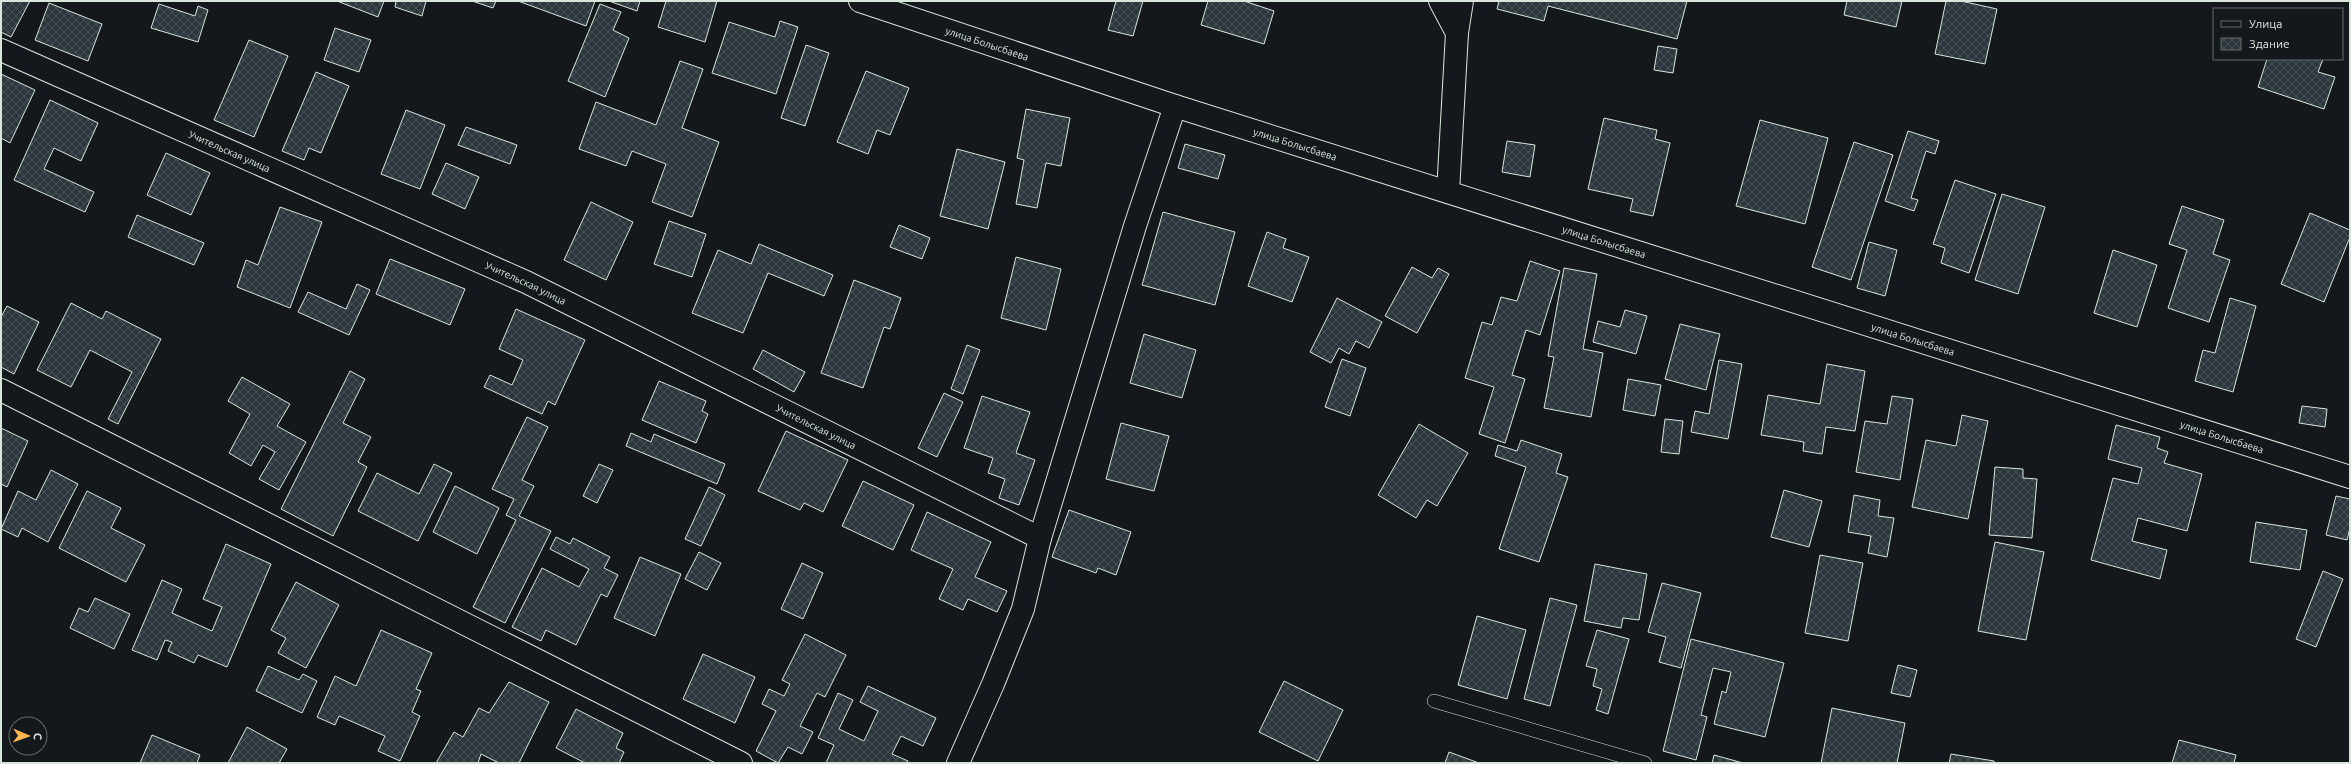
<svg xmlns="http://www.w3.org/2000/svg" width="2351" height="764" font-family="Ubuntu,sans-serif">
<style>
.building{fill:url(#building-cross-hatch);stroke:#d8e6dc}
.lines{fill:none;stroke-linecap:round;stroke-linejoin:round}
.service-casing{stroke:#d8e6dc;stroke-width:14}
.minor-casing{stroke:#d8e6dc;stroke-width:24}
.tertiary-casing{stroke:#d8e6dc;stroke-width:24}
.service{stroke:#14181c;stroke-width:13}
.minor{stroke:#14181c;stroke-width:22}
.tertiary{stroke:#14181c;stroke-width:22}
.labels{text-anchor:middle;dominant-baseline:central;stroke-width:3;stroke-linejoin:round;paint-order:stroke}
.street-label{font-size:10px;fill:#d8e6dc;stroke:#14181c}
</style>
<defs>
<pattern id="building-cross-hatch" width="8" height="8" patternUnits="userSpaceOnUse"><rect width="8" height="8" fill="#2c363c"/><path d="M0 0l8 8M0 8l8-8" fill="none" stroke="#4a5358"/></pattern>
</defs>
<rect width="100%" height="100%" fill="#14181c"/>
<g class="building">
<polygon points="1,1 30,1 11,37 1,32"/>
<polygon points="337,1 384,1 378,17"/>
<polygon points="396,1 426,1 422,16 395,7"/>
<polygon points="472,1 496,1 493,8"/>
<polygon points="518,1 595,1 586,26"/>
<polygon points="609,1 640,1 637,11"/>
<polygon points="666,1 717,1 705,42 658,27"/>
<polygon points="1116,1 1143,1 1133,36 1108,30"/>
<polygon points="1208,1 1244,1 1274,11 1264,44 1201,25"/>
<polygon points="1499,1 1687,1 1677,39 1548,6 1544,21 1497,9"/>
<polygon points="1847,1 1902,1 1896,27 1844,15"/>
<polygon points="1946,1 1961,1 1997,9 1985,64 1935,54"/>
<polygon points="49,3 102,24 88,61 35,40"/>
<polygon points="159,4 195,16 198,6 208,10 198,42 151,28"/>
<polygon points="600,4 621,12 613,30 629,38 605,97 568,81"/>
<polygon points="780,21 798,27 776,94 712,73 729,22 775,37"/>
<polygon points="335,28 371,40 359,72 324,60"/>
<polygon points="249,40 288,56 254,137 214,120"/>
<polygon points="806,45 829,53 805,126 781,118"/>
<polygon points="1658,46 1677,49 1673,73 1654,70"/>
<polygon points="2267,59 2323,59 2318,72 2335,77 2324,109 2258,87"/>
<polygon points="680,61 703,69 682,128 719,142 692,217 652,202 666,164 632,151 626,166 579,149 596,102 656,125"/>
<polygon points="866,71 909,88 890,135 877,130 868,154 837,142"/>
<polygon points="316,72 349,86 321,153 309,148 304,160 282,151"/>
<polygon points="1,74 35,90 10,143 1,138"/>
<polygon points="50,100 98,123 81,161 54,148 44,169 94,192 85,212 14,180"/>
<polygon points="1026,109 1070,118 1061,166 1046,163 1037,208 1016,204 1024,160 1017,158"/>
<polygon points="406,110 445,125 420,189 381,174"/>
<polygon points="1604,118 1657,130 1655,139 1670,143 1653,216 1630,211 1633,199 1588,189"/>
<polygon points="1760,120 1828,138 1805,224 1736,206"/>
<polygon points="466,127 517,145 510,164 458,145"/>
<polygon points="1908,131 1939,141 1935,154 1926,151 1911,198 1918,200 1914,211 1885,201"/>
<polygon points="1507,141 1535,145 1530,177 1502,172"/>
<polygon points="1854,142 1893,155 1851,280 1812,267"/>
<polygon points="1185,144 1225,155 1218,179 1178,168"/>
<polygon points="957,149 1005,162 988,229 940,216"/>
<polygon points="166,153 210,173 191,215 147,195"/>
<polygon points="446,163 479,177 465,209 432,194"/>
<polygon points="1955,180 1996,194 1969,273 1941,263 1945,248 1933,244"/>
<polygon points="2002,194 2045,207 2018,294 1975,280"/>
<polygon points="591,202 633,222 606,280 564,260"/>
<polygon points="2182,206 2224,220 2213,254 2230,260 2209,322 2168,308 2187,250 2169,244"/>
<polygon points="280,207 322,222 290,308 237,287 246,260 258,265"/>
<polygon points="1163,212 1235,232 1215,305 1142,285"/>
<polygon points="2310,213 2350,230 2350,237 2324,302 2281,284"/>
<polygon points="137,215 204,243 194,265 128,237"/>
<polygon points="669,221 706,234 692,277 654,264"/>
<polygon points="899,225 930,238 922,259 890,247"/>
<polygon points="1267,232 1286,239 1283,248 1309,257 1292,302 1248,286"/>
<polygon points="1869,242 1897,250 1885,296 1857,288"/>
<polygon points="759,244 833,275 824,296 768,273 743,333 692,313 718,250 751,264"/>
<polygon points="2113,250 2157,265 2137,327 2094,313"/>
<polygon points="1016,257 1061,269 1046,330 1001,318"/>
<polygon points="390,259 465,289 450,325 376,294"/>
<polygon points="1530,261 1560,271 1540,335 1526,330 1512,375 1525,379 1505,443 1479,434 1494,387 1465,378 1482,322 1492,325 1501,297 1517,301"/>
<polygon points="1412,267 1432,278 1438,268 1449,274 1417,333 1385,316"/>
<polygon points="1564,268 1597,274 1583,349 1603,353 1591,417 1544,408 1554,357 1548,356"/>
<polygon points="854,280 901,298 890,329 884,327 863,388 821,373"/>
<polygon points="357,284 370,290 349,335 298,312 308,292 346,309"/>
<polygon points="1337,298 1382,322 1369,348 1356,341 1349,354 1339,348 1331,363 1310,352"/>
<polygon points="2230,298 2256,306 2233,392 2195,381 2203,350 2215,353"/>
<polygon points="71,303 102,319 106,311 161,339 118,424 108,419 132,372 90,350 71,387 37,370"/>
<polygon points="7,306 39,322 14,374 1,367 1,317"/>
<polygon points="516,309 585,340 555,405 548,401 542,414 484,387 490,375 512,385 523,360 499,349"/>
<polygon points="1625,310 1647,316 1636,354 1593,342 1598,321 1620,327"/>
<polygon points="1680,324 1720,334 1706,390 1665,379"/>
<polygon points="1144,334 1196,350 1182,398 1130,383"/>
<polygon points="967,345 980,350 963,394 951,389"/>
<polygon points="763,350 805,372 794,392 753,369"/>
<polygon points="1342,359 1366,368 1350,416 1325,407"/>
<polygon points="1719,360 1742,364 1728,439 1691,432 1695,411 1709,414"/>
<polygon points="1827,364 1865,371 1855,431 1826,427 1822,454 1803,451 1804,442 1761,435 1768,395 1820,404"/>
<polygon points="350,371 365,379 343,423 371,437 358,462 367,467 333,536 281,509"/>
<polygon points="242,377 290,404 277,426 306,442 279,490 259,479 275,452 263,445 251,466 229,453 250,414 228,401"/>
<polygon points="1628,379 1661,385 1655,416 1623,410"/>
<polygon points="659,381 706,401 702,411 708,414 696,443 642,420"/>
<polygon points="944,393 963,402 937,457 918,448"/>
<polygon points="982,396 1030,412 1016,453 1035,460 1019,505 999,498 1005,479 988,473 993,458 964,448"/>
<polygon points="1892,396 1913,399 1900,480 1856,472 1865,421 1887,424"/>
<polygon points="2302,406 2327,409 2325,427 2299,423"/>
<polygon points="1962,415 1988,421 1968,519 1912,507 1926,440 1956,446"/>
<polygon points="527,417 548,427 522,480 534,486 519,516 551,531 505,623 473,607 516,520 506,515 514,499 492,489"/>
<polygon points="1665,419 1683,421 1679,454 1661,452"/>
<polygon points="1121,423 1169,436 1154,491 1106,479"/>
<polygon points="1419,424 1468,453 1437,506 1427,500 1416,518 1378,495"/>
<polygon points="2116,425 2160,437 2157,448 2168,452 2164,463 2202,474 2187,531 2138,518 2132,541 2167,550 2160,579 2091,560 2113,478 2138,484 2142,468 2108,459"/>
<polygon points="1,428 28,441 7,487 1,484"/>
<polygon points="786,431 848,460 823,512 804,503 800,510 758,491"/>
<polygon points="631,433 651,442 654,434 725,464 717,484 626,446"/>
<polygon points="1521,440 1562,454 1556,473 1568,477 1539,562 1499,549 1526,467 1495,456 1498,445 1517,451"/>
<polygon points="434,464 452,473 418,541 358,511 377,473 419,494"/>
<polygon points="599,464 613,470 597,503 583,496"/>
<polygon points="1995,467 2023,469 2023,478 2037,479 2032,538 1989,535"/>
<polygon points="51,470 78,484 48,542 22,528 18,537 1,529 18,491 36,500"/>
<polygon points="863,481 914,505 893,550 842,526"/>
<polygon points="455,486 499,508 477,554 433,532"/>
<polygon points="709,487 725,495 701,546 685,539"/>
<polygon points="1784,490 1822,501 1809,547 1771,537"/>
<polygon points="87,491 121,508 111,528 145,545 126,582 59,548"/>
<polygon points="1854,495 1880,500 1878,516 1894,518 1887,557 1868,553 1871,536 1848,532"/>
<polygon points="2336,496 2350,499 2350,528 2347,540 2326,535"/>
<polygon points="1069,510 1131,532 1116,575 1098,568 1096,573 1052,557"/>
<polygon points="927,512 991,542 975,577 1007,591 997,612 968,599 963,610 939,599 953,569 911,550"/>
<polygon points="2256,522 2307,530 2300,570 2250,562"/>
<polygon points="556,537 570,544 573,538 610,557 604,568 618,575 607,597 601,594 576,645 546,630 541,641 512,627 542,568 579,587 589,569 550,549"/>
<polygon points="1995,542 2044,552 2026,640 1978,631"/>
<polygon points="226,544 271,564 227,667 198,655 194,663 168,651 172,642 165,640 157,660 132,650 162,580 182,589 172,613 212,631 222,607 203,599"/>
<polygon points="699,552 721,563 707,590 685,579"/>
<polygon points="1820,555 1863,563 1848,641 1805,633"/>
<polygon points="640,557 681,574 655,636 614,618"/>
<polygon points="802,563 823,573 803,619 781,609"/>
<polygon points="1595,564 1647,574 1639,620 1623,618 1621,628 1584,621"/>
<polygon points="2323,571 2343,579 2316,647 2296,639"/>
<polygon points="296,582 339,605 306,668 278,653 286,638 271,630"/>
<polygon points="1662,583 1701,593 1681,668 1659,662 1666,637 1648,632"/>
<polygon points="95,598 130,614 114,649 70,628 79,608 88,612"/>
<polygon points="1550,598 1577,605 1550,706 1524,699"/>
<polygon points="1477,616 1526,630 1507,699 1458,685"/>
<polygon points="381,630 432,653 416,689 421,691 412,712 420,716 400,761 378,751 385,736 339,716 335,725 317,717 335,676 356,686"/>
<polygon points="1597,630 1629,639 1608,714 1596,710 1602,689 1593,686 1597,669 1586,666"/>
<polygon points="805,634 846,655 825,697 817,693 800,726 813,732 802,754 788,747 778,763 756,751 776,711 762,704 769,689 784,696 790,684 782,680"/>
<polygon points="1691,639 1784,663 1765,737 1714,724 1722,691 1726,693 1731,672 1713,668 1701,715 1707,717 1696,760 1663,751"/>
<polygon points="703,654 755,677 735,723 683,699"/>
<polygon points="1898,665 1917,670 1910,697 1891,693"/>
<polygon points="268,666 299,680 303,674 317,681 302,713 256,691"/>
<polygon points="1284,681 1343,710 1318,761 1259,732"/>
<polygon points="509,682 549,702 519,763 499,763 481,754 478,763 436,763 454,732 463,737 479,708 489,713"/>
<polygon points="868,686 936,718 923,746 901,736 892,754 908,761 907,763 826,763 834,745 818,738 838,693 853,700 839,729 864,741 878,711 860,702"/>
<polygon points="1832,708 1905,723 1897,763 1821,763"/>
<polygon points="576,709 623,733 616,748 624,752 619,763 585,763 556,748"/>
<polygon points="247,727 287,749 279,763 228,763"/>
<polygon points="152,735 200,755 197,763 140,763"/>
<polygon points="2179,740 2236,755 2234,763 2172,763"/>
<polygon points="1449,752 1479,763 1445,763"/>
<polygon points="1951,754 1994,761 1994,763 1949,763"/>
<polygon points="1714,755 1743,763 1712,763"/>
</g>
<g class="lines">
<defs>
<polyline id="service" points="1434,701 1645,763"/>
<g id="minor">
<polyline points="1440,1 1457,33"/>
<path id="s1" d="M1,50L526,282L1040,538"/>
<polyline points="1448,192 1457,33 1462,1"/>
<polyline points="1,390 741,763"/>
<polyline points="958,763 993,684 1023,609 1040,538 1135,226 1175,106"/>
</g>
<g id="tertiary">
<path id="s2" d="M860,1L1175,106L2350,477"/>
</g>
</defs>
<use href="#service" class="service-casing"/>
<use href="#minor" class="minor-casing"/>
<use href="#tertiary" class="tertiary-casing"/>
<use href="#service" class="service"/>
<use href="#minor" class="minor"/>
<use href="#tertiary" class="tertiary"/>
</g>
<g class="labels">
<g class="street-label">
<text stroke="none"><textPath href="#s2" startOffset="134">улица Болысбаева</textPath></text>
<text stroke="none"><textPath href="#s2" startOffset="458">улица Болысбаева</textPath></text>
<text stroke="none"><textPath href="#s1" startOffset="250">Учительская улица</textPath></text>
<text stroke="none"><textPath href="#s2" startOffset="782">улица Болысбаева</textPath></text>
<text stroke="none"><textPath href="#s1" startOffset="574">Учительская улица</textPath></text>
<text stroke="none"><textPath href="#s2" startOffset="1106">улица Болысбаева</textPath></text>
<text stroke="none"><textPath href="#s1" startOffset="898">Учительская улица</textPath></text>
<text stroke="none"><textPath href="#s2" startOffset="1430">улица Болысбаева</textPath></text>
</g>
</g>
<rect width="2351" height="764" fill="none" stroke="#d8e6dc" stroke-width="4"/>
<rect x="2213" y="8" width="130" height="52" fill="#14181c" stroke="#626a69"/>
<rect x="2221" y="21" width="20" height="6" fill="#14181c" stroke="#626a69"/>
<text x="2249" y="28" font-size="12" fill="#d8e6dc">Улица</text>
<rect x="2221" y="38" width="20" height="12" fill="url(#building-cross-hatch)" stroke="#626a69"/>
<text x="2249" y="48" font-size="12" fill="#d8e6dc">Здание</text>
<g transform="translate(28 736) rotate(92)"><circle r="19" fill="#14181c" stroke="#626a69"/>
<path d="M0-3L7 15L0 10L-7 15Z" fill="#ffb74d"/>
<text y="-6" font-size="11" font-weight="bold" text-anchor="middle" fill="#d8e6dc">С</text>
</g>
</svg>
